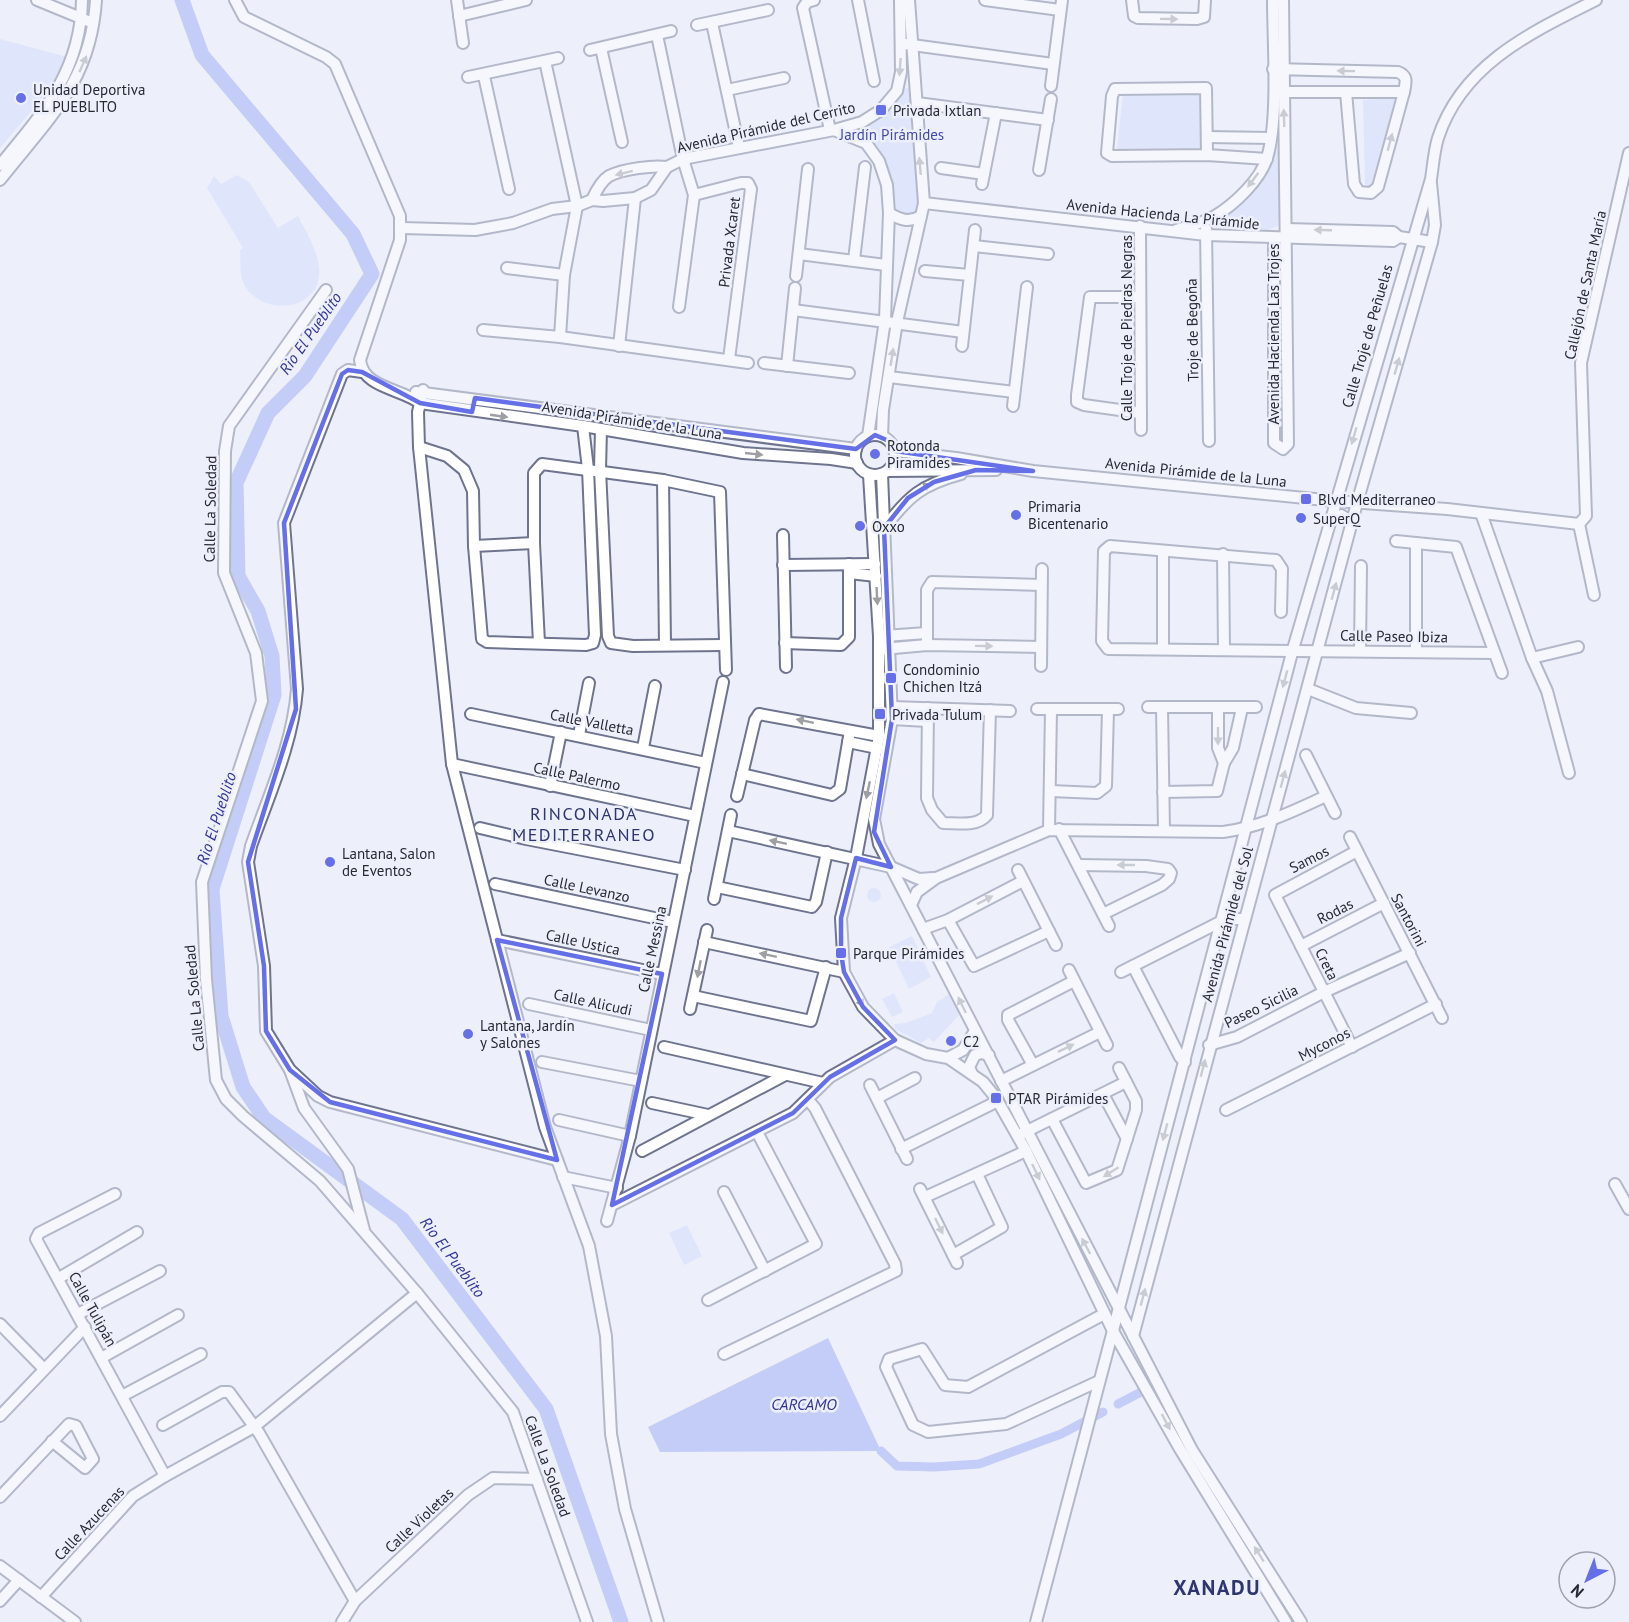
<svg xmlns="http://www.w3.org/2000/svg" width="1629" height="1622" font-family="'PT Sans',sans-serif">
<style>
.green{fill:#cfd7f9}
.water{fill:#92a0f4}
.lines{fill:none;stroke-linecap:round;stroke-linejoin:round}
.canal{stroke:#92a0f4;stroke-width:9}
.river{stroke:#92a0f4;stroke-width:15}
.minor-casing{stroke:#6e748d;stroke-width:14}
.minor{stroke:#fff;stroke-width:10}
.oneway{fill:#9e9fa3}
.marked{fill:none;stroke:#656fe7;stroke-width:4.5;stroke-linejoin:round}
.poi-dot{fill:#656fe7;stroke:#edf0fb;stroke-width:2}
.labels{text-anchor:middle;dominant-baseline:central;stroke-width:5;stroke-linejoin:round;paint-order:stroke}
.poi-label{font-size:15px;fill:#272933;stroke:#edf0fb;text-anchor:start}
.street-label{font-size:15px;fill:#272933;stroke:#edf0fb}
.park-label{font-size:15px;fill:#4349aa;stroke:#edf0fb}
.water-label{font-size:16px;font-style:italic;fill:#333595;stroke:#edf0fb}
.quarter-label{font-size:18px;letter-spacing:1.5px;fill:#2f3570;stroke:#edf0fb}
.district-label{font-size:21px;font-weight:bold;letter-spacing:1.5px;fill:#2f3570;stroke:#edf0fb}
</style>
<rect width="100%" height="100%" fill="#edf0fb"/>
<g class="green">
<polygon points="0,39 71,58 56,82 0,148"/>
<path d="M908,88L915,94L921,216L895,217C890,200 887,179 880,162C874,149 857,145 859,128L900,89Z"/>
<polygon points="1123,93 1201,94 1201,148 1117,149"/>
<polygon points="1395,98 1371,187 1365,184 1363,100"/>
<polygon points="1280,143 1285,144 1278,226 1263,232 1227,228 1224,220 1259,185"/>
<path d="M237,175L249,182L278,228L298,216C306,232 317,249 319,267C324,312 260,319 243,282C239,272 241,261 240,250L243,248L207,188L214,176L221,184Z"/>
<circle cx="874" cy="895" r="7"/>
<polygon points="912,936 931,977 909,989 889,947"/>
<polygon points="894,993 903,1012 892,1017 882,999"/>
<polygon points="949,994 960,1014 934,1042 929,1038 921,1043 895,1029 894,1024 906,1023 932,1013 937,1002"/>
<polygon points="687,1225 702,1256 684,1265 669,1233"/>
</g>
<polygon class="water" points="828,1338 881,1451 660,1452 648,1427"/>
<g class="lines">
<g class="canal">
<polyline points="1118,1404 1143,1391"/>
<polyline points="881,1451 897,1466 934,1467 979,1464 1061,1434 1103,1412"/>
</g>
<polyline class="river" points="182,0 202,55 353,234 372,274 305,376 268,413 236,483 238,576 258,611 272,656 274,695 212,889 221,1016 243,1087 264,1118 402,1219 546,1409 621,1622"/>
<defs>
<g id="minor">
<polyline points="37,0 88,21"/>
<path d="M235,0L244,17L326,57L335,64L400,216V240L360,360C363,388 400,388 420,403L583,426L743,453L831,459L857,463"/>
<polyline points="457,0 463,43"/>
<polyline points="814,0 807,2 803,8 830,130"/>
<polyline points="858,0 874,81"/>
<polyline points="985,0 1060,10"/>
<polyline points="1132,0 1134,16 1138,18 1197,19 1204,17 1205,0"/>
<polyline points="459,16 526,0"/>
<polyline points="712,23 739,147"/>
<polyline points="697,25 768,10"/>
<polyline points="657,35 683,159 694,195 679,307"/>
<polyline points="905,44 1053,64"/>
<polyline points="601,48 622,142"/>
<polyline points="590,50 671,31"/>
<polyline points="545,61 577,206 564,275 560,337"/>
<path d="M1273,69L1398,72C1408,76 1406,82 1404,92L1378,187L1371,193L1359,192L1354,184L1346,92"/>
<polyline points="484,76 509,189"/>
<polyline points="468,77 558,58"/>
<polyline points="1051,86 1062,0"/>
<polyline points="727,90 784,78"/>
<polyline points="1277,92 1404,92"/>
<polyline points="917,103 1048,120"/>
<polyline points="834,130 866,143 879,161 887,185 889,213 885,320 868,436"/>
<polyline points="1207,137 1271,138"/>
<polyline points="1207,155 1206,88 1115,89 1112,96 1107,153 1112,156 1207,155 1267,159"/>
<path d="M0,165C43,113 81,71 82,0"/>
<polyline points="941,168 984,174"/>
<polyline points="1039,170 1051,99"/>
<path d="M0,180C48,119 91,82 96,0"/>
<polyline points="982,184 996,113"/>
<polyline points="694,195 741,183 748,183 751,189 729,359"/>
<path d="M592,200C596,191 601,181 609,176C623,169 653,165 667,167"/>
<polyline points="924,203 1206,235 1393,241 1399,237"/>
<path d="M889,213C900,220 909,223 921,216"/>
<polyline points="1140,226 1141,430"/>
<polyline points="402,228 475,230 513,223 552,209 577,206 592,200 603,201 635,198 651,190 667,167 683,159 834,130 862,122 881,110 897,91 901,72 900,0"/>
<polyline points="1206,229 1209,441"/>
<polyline points="1287,229 1393,232 1399,237 1432,242"/>
<path d="M1176,230C1189,226 1204,223 1215,216C1235,204 1260,180 1267,158C1279,119 1273,42 1273,0"/>
<polyline points="1274,239 1274,443 1283,449 1288,444 1283,0"/>
<polyline points="974,246 1048,254"/>
<polyline points="799,254 886,265"/>
<polyline points="854,260 865,167"/>
<polyline points="507,268 564,275"/>
<polyline points="925,271 969,275"/>
<polyline points="796,276 808,169"/>
<polyline points="326,290 229,426 225,451 224,573 256,653 262,701 202,882 206,979 216,1080 226,1099 243,1116 320,1181 417,1293 513,1412 587,1622"/>
<polyline points="1140,297 1090,297 1077,395 1077,402 1084,405 1141,413"/>
<polyline points="793,310 963,332"/>
<polyline points="483,330 560,337 748,363"/>
<polyline points="619,346 635,198"/>
<polyline points="962,346 975,230"/>
<polyline points="764,363 849,373"/>
<polyline points="787,366 795,288"/>
<path d="M362,372L348,370L342,374L284,523L297,689C293,743 269,795 251,846L248,862L264,966L266,1031L290,1070L318,1096L330,1102L557,1160"/>
<polyline points="889,377 1014,392"/>
<polyline points="423,390 418,412 419,447 452,764 545,1127 589,1246 606,1336 611,1434 625,1509 658,1622"/>
<polyline points="416,392 856,449"/>
<polyline points="1013,406 1027,287"/>
<polyline points="601,429 600,470 608,636 611,643 633,646 724,645"/>
<circle cx="875" cy="455" r="20"/>
<polyline points="882,436 883,410 897,322 924,203 909,0"/>
<polyline points="419,447 447,456 464,470 473,491 474,546 482,639 487,642 586,645 593,643 595,635 588,469 583,426"/>
<polyline points="895,451 956,458 1033,471 1335,501 1447,509 1579,524"/>
<polyline points="888,471 996,470"/>
<polyline points="882,474 892,719 874,819 879,844 1192,1450 1301,1622"/>
<polyline points="869,475 879,636 879,736 856,858 841,918 844,972 863,1007 895,1040 926,1054 948,1058 983,1082 996,1098 1026,1151 1113,1331 1180,1449 1286,1622"/>
<polyline points="663,480 665,645"/>
<polyline points="1481,513 1532,658 1547,691 1569,773"/>
<polyline points="1329,520 1341,515 1353,522"/>
<polyline points="1579,524 1586,516 1581,363 1629,153"/>
<polyline points="1579,524 1594,595"/>
<path d="M884,528C909,496 921,485 961,474"/>
<polyline points="783,535 786,667"/>
<polyline points="1396,541 1456,547 1502,673"/>
<polyline points="1416,543 1416,652"/>
<polyline points="474,546 534,543"/>
<polyline points="1223,554 1224,649"/>
<polyline points="783,565 875,564"/>
<polyline points="849,573 876,576"/>
<polyline points="1281,612 1282,569 1276,560 1110,546 1104,551 1102,641 1108,649 1494,653"/>
<polyline points="885,636 926,633"/>
<polyline points="539,643 534,543 534,473 542,464 663,480 720,492 726,670"/>
<polyline points="785,643 841,645 849,637 849,564"/>
<polyline points="927,645 927,590 932,582 1041,585"/>
<polyline points="883,649 927,645 1041,647"/>
<polyline points="1163,649 1163,551"/>
<polyline points="1360,651 1361,566"/>
<polyline points="1532,658 1578,647"/>
<polyline points="1041,666 1042,569"/>
<polyline points="1308,689 1356,708 1411,713"/>
<polyline points="892,707 1010,711"/>
<polyline points="1148,707 1256,707"/>
<polyline points="1162,707 1164,831"/>
<path d="M928,708L927,798L932,810L943,823C958,823 977,827 987,815L990,710"/>
<polyline points="1218,708 1218,748 1224,763"/>
<polyline points="1037,709 1118,709"/>
<polyline points="471,714 706,763"/>
<polyline points="892,719 927,721"/>
<polyline points="579,735 589,683"/>
<polyline points="848,742 877,748"/>
<polyline points="643,748 655,686"/>
<polyline points="1306,755 1335,813"/>
<polyline points="452,764 695,816"/>
<polyline points="742,774 832,795 840,789 850,731"/>
<polyline points="550,786 561,732"/>
<polyline points="1051,791 1097,793 1106,786 1108,710"/>
<polyline points="1163,792 1217,791 1224,763 1233,748 1242,708"/>
<polyline points="737,796 755,720 759,714 879,736"/>
<polyline points="480,828 526,839 685,870"/>
<polyline points="1059,829 1109,926"/>
<polyline points="1049,830 1051,710"/>
<polyline points="728,831 891,867 919,879 933,878"/>
<polyline points="1350,837 1442,1018"/>
<polyline points="1079,865 1146,866 1168,869 1171,873 1169,879 1162,885 1103,914"/>
<polyline points="1018,870 1056,945"/>
<polyline points="495,884 673,922"/>
<polyline points="717,887 812,907 816,902 827,852"/>
<polyline points="714,899 731,815"/>
<path d="M911,905L917,892L936,878L1049,830L1223,832C1260,827 1292,812 1326,796"/>
<polyline points="948,920 974,966 1049,931"/>
<polyline points="923,929 948,920 1023,881"/>
<polyline points="497,940 662,974"/>
<polyline points="704,942 844,972"/>
<polyline points="1301,946 1384,903"/>
<polyline points="1133,966 1180,1057 1185,1062"/>
<polyline points="1069,970 1107,1045"/>
<polyline points="1121,972 1220,922 1228,919 1245,919"/>
<polyline points="693,996 811,1021 826,967"/>
<polyline points="529,1004 651,1030"/>
<polyline points="690,1009 707,930"/>
<polyline points="1209,1045 1237,1037 1324,992 1410,953"/>
<polyline points="664,1047 823,1083"/>
<polyline points="1352,1047 1275,895 1357,851"/>
<polyline points="948,1058 963,1050 975,1031"/>
<polyline points="542,1062 641,1081"/>
<polyline points="1033,1065 1008,1020 1008,1015 1074,981"/>
<polyline points="290,1070 304,1108 348,1169 364,1230"/>
<polyline points="972,1074 969,1067 975,1055 981,1053 989,1055"/>
<polyline points="1001,1081 1100,1032"/>
<polyline points="870,1085 907,1159"/>
<polyline points="1103,1094 1127,1139"/>
<polyline points="877,1098 915,1078"/>
<polyline points="652,1103 708,1115"/>
<polyline points="1226,1110 1436,1004"/>
<polyline points="1052,1119 1086,1183 1117,1170 1136,1110 1136,1101 1119,1068"/>
<polyline points="559,1120 630,1136"/>
<polyline points="1021,1134 1126,1082"/>
<polyline points="901,1149 998,1101"/>
<polyline points="642,1151 785,1075"/>
<polyline points="563,1177 617,1188"/>
<polyline points="1615,1184 1629,1209"/>
<polyline points="920,1189 957,1263"/>
<polyline points="724,1192 765,1271"/>
<polyline points="115,1194 39,1233 36,1239 165,1476"/>
<polyline points="925,1197 1026,1151"/>
<polyline points="612,1205 793,1113 830,1077 895,1040"/>
<polyline points="607,1221 630,1136 723,682"/>
<polyline points="953,1255 1002,1227 977,1174"/>
<polyline points="59,1278 137,1232"/>
<polyline points="708,1300 816,1244 757,1132"/>
<polyline points="78,1314 160,1271"/>
<polyline points="0,1324 43,1368"/>
<polyline points="1133,1336 1357,503 1432,242 1435,225 1431,183"/>
<polyline points="724,1354 896,1271 895,1264 815,1108 808,1100"/>
<polyline points="103,1357 178,1315"/>
<polyline points="1099,1381 1006,1424 928,1432 913,1425 886,1367 889,1359 922,1349 945,1385 968,1387 1104,1314"/>
<polyline points="122,1396 201,1354"/>
<polyline points="0,1416 85,1327"/>
<polyline points="163,1425 222,1392 229,1392 259,1433 355,1601"/>
<polyline points="0,1497 69,1424 76,1426 93,1459 85,1468 52,1441"/>
<polyline points="0,1566 75,1622"/>
<polyline points="41,1597 133,1496 165,1476 254,1427 417,1293"/>
<polyline points="0,1601 19,1580"/>
<polyline points="342,1622 355,1601 468,1495 493,1478 537,1479"/>
<path d="M1036,1622L1293,649L1431,179C1433,166 1434,151 1438,138C1462,64 1532,32 1596,0"/>
</g>
</defs>
<use href="#minor" class="minor-casing"/>
<use href="#minor" class="minor"/>
</g>
<defs><path id="oneway-solid" d="M-6-.8H1V-3.2L6.5 0L1 3.2V.8H-6Z" transform="scale(1.5)"/></defs>
<g class="oneway">
<use href="#oneway-solid" transform="translate(1169 19) rotate(1)"/>
<use href="#oneway-solid" transform="translate(83 64) rotate(-66)"/>
<use href="#oneway-solid" transform="translate(900 67) rotate(94)"/>
<use href="#oneway-solid" transform="translate(1346 71) rotate(-179)"/>
<use href="#oneway-solid" transform="translate(1284 118) rotate(-92)"/>
<use href="#oneway-solid" transform="translate(1390 142) rotate(-75)"/>
<use href="#oneway-solid" transform="translate(920 166) rotate(-95)"/>
<use href="#oneway-solid" transform="translate(624 173) rotate(166)"/>
<use href="#oneway-solid" transform="translate(1253 180) rotate(127)"/>
<use href="#oneway-solid" transform="translate(1323 230) rotate(-178)"/>
<use href="#oneway-solid" transform="translate(892 357) rotate(-81)"/>
<use href="#oneway-solid" transform="translate(1397 366) rotate(-74)"/>
<use href="#oneway-solid" transform="translate(499 416) rotate(8)"/>
<use href="#oneway-solid" transform="translate(1354 436) rotate(106)"/>
<use href="#oneway-solid" transform="translate(754 454) rotate(6)"/>
<use href="#oneway-solid" transform="translate(923 488) rotate(-31)"/>
<use href="#oneway-solid" transform="translate(1334 591) rotate(-75)"/>
<use href="#oneway-solid" transform="translate(877 596) rotate(87)"/>
<use href="#oneway-solid" transform="translate(984 646) rotate(1)"/>
<use href="#oneway-solid" transform="translate(1285 679) rotate(105)"/>
<use href="#oneway-solid" transform="translate(805 721) rotate(-168)"/>
<use href="#oneway-solid" transform="translate(1218 736) rotate(90)"/>
<use href="#oneway-solid" transform="translate(1283 779) rotate(-75)"/>
<use href="#oneway-solid" transform="translate(868 790) rotate(102)"/>
<use href="#oneway-solid" transform="translate(778 842) rotate(-168)"/>
<use href="#oneway-solid" transform="translate(1126 865) rotate(-180)"/>
<use href="#oneway-solid" transform="translate(985 900) rotate(-27)"/>
<use href="#oneway-solid" transform="translate(768 955) rotate(-168)"/>
<use href="#oneway-solid" transform="translate(699 969) rotate(101)"/>
<use href="#oneway-solid" transform="translate(859 999) rotate(61)"/>
<use href="#oneway-solid" transform="translate(962 1005) rotate(-116)"/>
<use href="#oneway-solid" transform="translate(1066 1048) rotate(-26)"/>
<use href="#oneway-solid" transform="translate(1203 1068) rotate(-75)"/>
<use href="#oneway-solid" transform="translate(1165 1132) rotate(105)"/>
<use href="#oneway-solid" transform="translate(1036 1172) rotate(64)"/>
<use href="#oneway-solid" transform="translate(1111 1172) rotate(148)"/>
<use href="#oneway-solid" transform="translate(939 1226) rotate(64)"/>
<use href="#oneway-solid" transform="translate(1086 1246) rotate(-118)"/>
<use href="#oneway-solid" transform="translate(1143 1297) rotate(-75)"/>
<use href="#oneway-solid" transform="translate(1166 1422) rotate(62)"/>
<use href="#oneway-solid" transform="translate(1259 1554) rotate(-122)"/>
</g>
<path d="M0 0H1629V1622H0ZM348,370L362,372L420,403L472,412L475,398L856,449L875,435L891,442L895,451L1033,471L976,470L934,482L908,498L884,528L892,719L874,832L891,867L856,858L841,918V953L844,972L863,1007L895,1040L830,1077L793,1113L612,1205L662,974L497,940L557,1160L330,1102L290,1070L266,1031L264,966L248,862L296,709L284,523L342,374Z" fill="#edf0fb" fill-opacity=".55" fill-rule="evenodd"/>
<path class="marked" d="M348,370L362,372L420,403L472,412L475,398L856,449L875,435L891,442L895,451L1033,471L976,470L934,482L908,498L884,528L892,719L874,832L891,867L856,858L841,918V953L844,972L863,1007L895,1040L830,1077L793,1113L612,1205L662,974L497,940L557,1160L330,1102L290,1070L266,1031L264,966L248,862L296,709L284,523L342,374Z"/>
<g class="poi-dot">
<circle cx="21" cy="98" r="6"/>
<rect x="875" y="104" width="12" height="12" rx="3"/>
<circle cx="875" cy="454" r="6"/>
<rect x="1300" y="493" width="12" height="12" rx="3"/>
<circle cx="1016" cy="515" r="6"/>
<circle cx="1301" cy="518" r="6"/>
<circle cx="860" cy="526" r="6"/>
<rect x="885" y="672" width="12" height="12" rx="3"/>
<rect x="874" y="708" width="12" height="12" rx="3"/>
<circle cx="330" cy="862" r="6"/>
<rect x="835" y="947" width="12" height="12" rx="3"/>
<circle cx="468" cy="1034" r="6"/>
<circle cx="951" cy="1041" r="6"/>
<rect x="990" y="1092" width="12" height="12" rx="3"/>
</g>
<g class="labels">
<g class="poi-label">
<text x="33" y="89">Unidad Deportiva<tspan x="33" dy="17">EL PUEBLITO</tspan></text>
<text x="893" y="110">Privada Ixtlan</text>
<text x="887" y="445">Rotonda<tspan x="887" dy="17">Piramides</tspan></text>
<text x="1318" y="499">Blvd Mediterraneo</text>
<text x="1028" y="506">Primaria<tspan x="1028" dy="17">Bicentenario</tspan></text>
<text x="1313" y="518">SuperQ</text>
<text x="872" y="526">Oxxo</text>
<text x="903" y="669">Condominio<tspan x="903" dy="17">Chichen Itzá</tspan></text>
<text x="892" y="714">Privada Tulum</text>
<text x="342" y="853">Lantana, Salon<tspan x="342" dy="17">de Eventos</tspan></text>
<text x="853" y="953">Parque Pirámides</text>
<text x="480" y="1025">Lantana, Jardín<tspan x="480" dy="17">y Salones</tspan></text>
<text x="963" y="1041">C2</text>
<text x="1008" y="1098">PTAR Pirámides</text>
</g>
<g class="street-label">
<text transform="translate(766 127) rotate(-13)">Avenida Pirámide del Cerrito</text>
<text transform="translate(1163 214) rotate(6)">Avenida Hacienda La Pirámide</text>
<text transform="translate(729 242) rotate(-83)">Privada Xcaret</text>
<text transform="translate(1585 285) rotate(-78)">Callejón de Santa María</text>
<text transform="translate(1126 328) rotate(-90)">Calle Troje de Piedras Negras</text>
<text transform="translate(1192 330) rotate(-91)">Troje de Begoña</text>
<text transform="translate(1273 334) rotate(-90)">Avenida Hacienda Las Trojes</text>
<text transform="translate(1367 336) rotate(-74)">Calle Troje de Peñuelas</text>
<text transform="translate(632 420) rotate(9)">Avenida Pirámide de la Luna</text>
<text transform="translate(1196 472) rotate(6)">Avenida Pirámide de la Luna</text>
<text transform="translate(210 509) rotate(-89)">Calle La Soledad</text>
<text transform="translate(1394 636) rotate(1)">Calle Paseo Ibiza</text>
<text transform="translate(592 722) rotate(11)">Calle Valletta</text>
<text transform="translate(577 776) rotate(12)">Calle Palermo</text>
<text transform="translate(1309 859) rotate(-27)">Samos</text>
<text transform="translate(587 888) rotate(12)">Calle Levanzo</text>
<text transform="translate(1335 911) rotate(-27)">Rodas</text>
<text transform="translate(1409 920) rotate(62)">Santorini</text>
<text transform="translate(1227 924) rotate(-75)">Avenida Pirámide del Sol</text>
<text transform="translate(583 942) rotate(12)">Calle Ustica</text>
<text transform="translate(652 949) rotate(-78)">Calle Messina</text>
<text transform="translate(1327 964) rotate(64)">Creta</text>
<text transform="translate(194 998) rotate(-95)">Calle La Soledad</text>
<text transform="translate(593 1002) rotate(12)">Calle Alicudi</text>
<text transform="translate(1261 1006) rotate(-26)">Paseo Sicilia</text>
<text transform="translate(1324 1044) rotate(-27)">Myconos</text>
<text transform="translate(93 1309) rotate(61)">Calle Tulipán</text>
<text transform="translate(548 1466) rotate(70)">Calle La Soledad</text>
<text transform="translate(419 1520) rotate(-43)">Calle Violetas</text>
<text transform="translate(89 1523) rotate(-47)">Calle Azucenas</text>
</g>
<g class="park-label">
<text x="892" y="134">Jardín Pirámides</text>
</g>
<g class="water-label">
<text transform="translate(310 333) rotate(-55)">Rio El Pueblito</text>
<text transform="translate(216 818) rotate(-72)">Rio El Pueblito</text>
<text transform="translate(453 1257) rotate(53)">Rio El Pueblito</text>
<text x="804" y="1404">CARCAMO</text>
</g>
<g class="quarter-label">
<text x="584" y="813">RINCONADA<tspan x="584" dy="21">MEDITERRANEO</tspan></text>
</g>
<g class="district-label">
<text x="1217" y="1587">XANADU</text>
</g>
</g>
<g transform="translate(1587 1580) rotate(222)"><circle r="28" fill="#edf0fb" stroke="#9ea0ab" stroke-width="1.5"/>
<path d="M0-4.5L10 22L0 15L-10 22Z" fill="#656fe7"/>
<text y="-9" font-size="16" font-weight="bold" text-anchor="middle" fill="#272933">N</text>
</g>
</svg>
